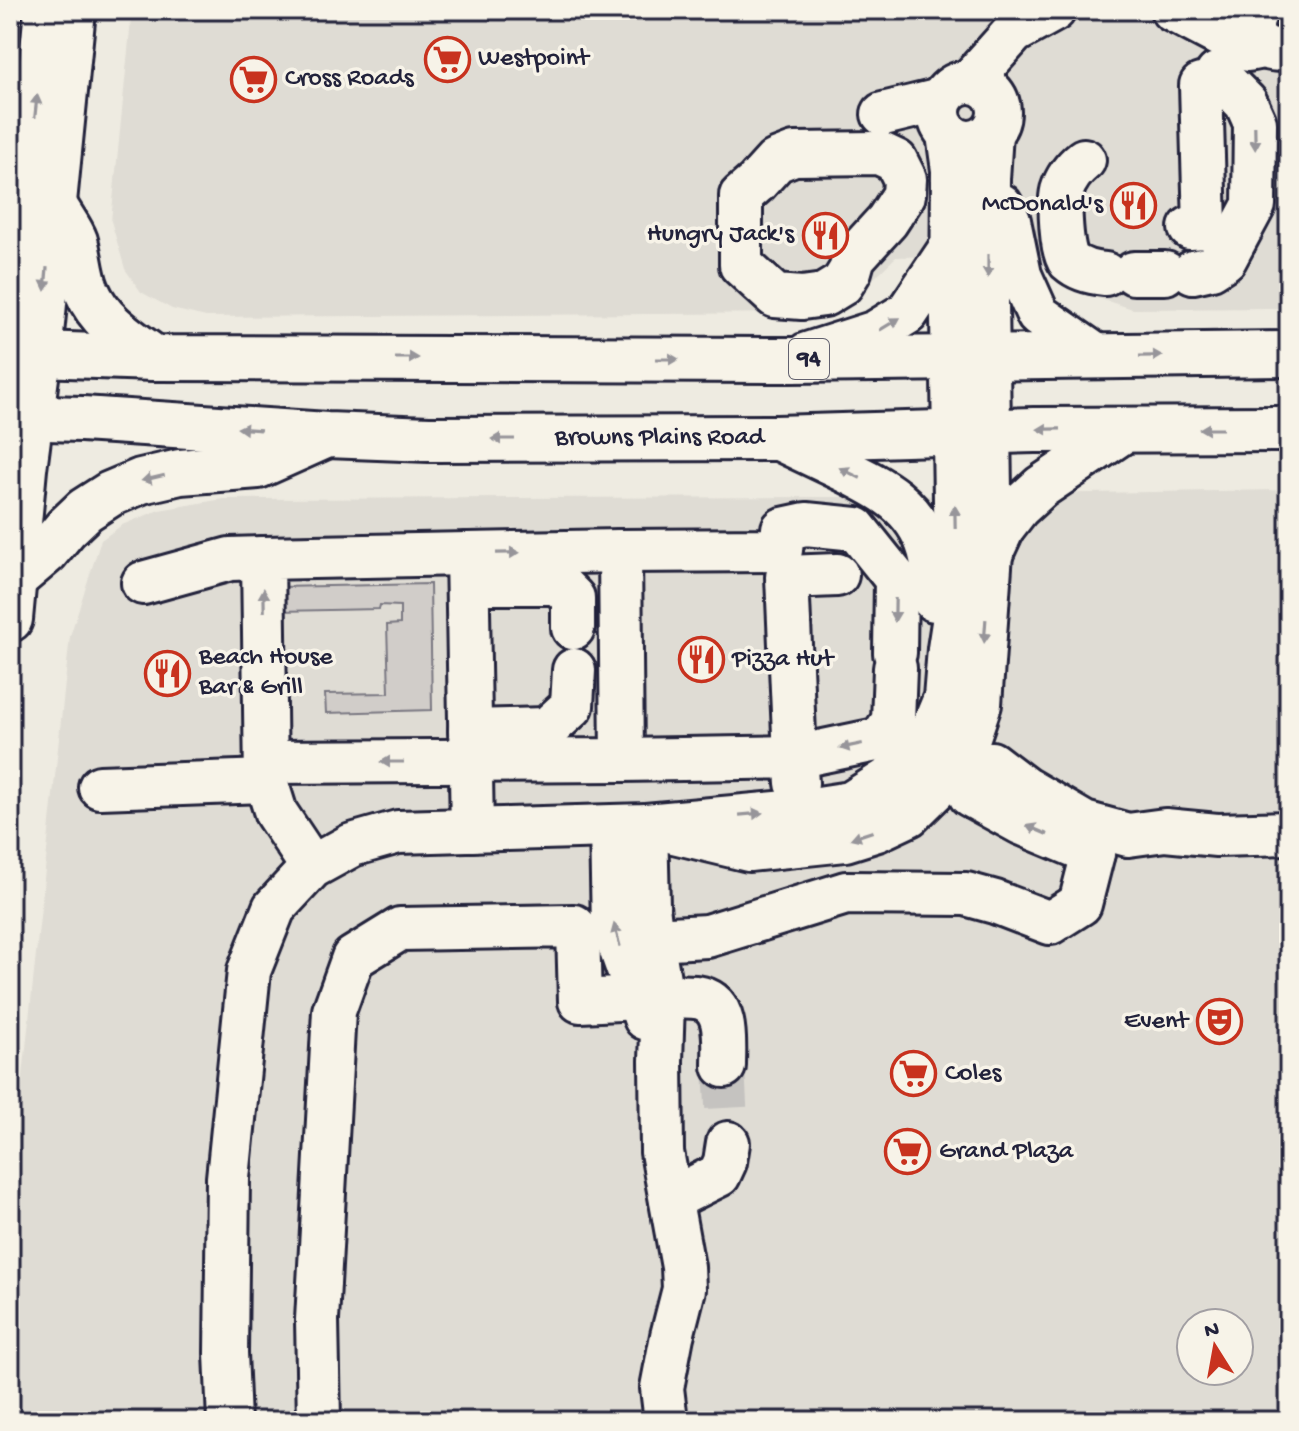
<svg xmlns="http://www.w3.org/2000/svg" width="1299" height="1431" font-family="'Gochi Hand',sans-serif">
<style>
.built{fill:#dfdcd4;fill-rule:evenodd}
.green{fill:#d1cdc9;stroke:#7a7882;stroke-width:2}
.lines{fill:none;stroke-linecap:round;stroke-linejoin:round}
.minor-tunnel{stroke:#c5c3c0;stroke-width:42;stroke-dasharray:42 21;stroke-linecap:butt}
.minor-casing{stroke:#22223b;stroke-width:48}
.major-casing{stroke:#22223b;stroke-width:50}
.minor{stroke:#f7f3e8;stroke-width:42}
.major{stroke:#f7f3e8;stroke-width:44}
.oneway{fill:#97959a}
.labels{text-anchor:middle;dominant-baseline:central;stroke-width:7;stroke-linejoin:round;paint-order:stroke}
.shield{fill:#f7f3e8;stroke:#62616f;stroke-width:2}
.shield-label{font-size:24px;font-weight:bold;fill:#22223b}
.poi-label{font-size:26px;fill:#22223b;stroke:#f7f3e8;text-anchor:start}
.street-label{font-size:26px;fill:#22223b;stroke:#f7f3e8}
</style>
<rect width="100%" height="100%" fill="#eeebe1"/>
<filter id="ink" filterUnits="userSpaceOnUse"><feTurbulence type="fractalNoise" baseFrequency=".0125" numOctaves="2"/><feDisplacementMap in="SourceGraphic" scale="16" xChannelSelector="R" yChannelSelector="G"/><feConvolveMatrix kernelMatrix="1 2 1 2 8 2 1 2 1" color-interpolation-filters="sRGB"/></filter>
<g filter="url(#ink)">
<g class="built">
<polygon points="132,10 1289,10 1289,308 1133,309 1078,292 1046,254 896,257 852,299 820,313 206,317 172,309 141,292 125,269 111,221"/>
<path d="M1289,490V1421H10V1197L70,636L101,540L122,525L159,510L223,499L832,497ZM1191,1323H1239V1371H1191Z"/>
</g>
<polygon class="green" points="430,584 432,710 326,713 325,694 389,693 387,625 400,624 400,606 380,605 379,609 279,611 279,587"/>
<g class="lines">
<polyline class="minor-tunnel" points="724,1066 728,1143"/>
<defs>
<g id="minor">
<polyline points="1172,10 1248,50 1263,47"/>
<path d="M1257,10C1243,33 1261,56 1287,48"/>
<polyline points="970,81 1014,32 1054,10"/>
<circle cx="969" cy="112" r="30"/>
<polyline points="883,114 941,100"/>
<polygon points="879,153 896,161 905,179 904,195 887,221 854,257 850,271 842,284 824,295 802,298 775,296 741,265 741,196 756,183 776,161 794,154"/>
<path d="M1084,160C1074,168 1066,178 1062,191C1059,203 1061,252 1069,261C1079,270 1092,273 1105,274"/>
<polyline points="1001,205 1009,221 1020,275 1038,315 1097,356"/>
<polyline points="1190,228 1205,227 1201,85"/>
<polyline points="1193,272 1211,268 1225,259 1254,205 1255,123 1246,103 1217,74"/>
<polyline points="1134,273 1165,273"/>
<polyline points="10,323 24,230 46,10"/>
<polyline points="807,354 876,332 907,313 954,243"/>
<path d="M777,438C798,448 819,458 840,468C879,487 916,504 929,550C934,566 933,583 934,600"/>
<polyline points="620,551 781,550 783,529 806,524 856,529 896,579 895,653"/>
<polyline points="992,552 1004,526 1018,508 1041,487 1127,429"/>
<polyline points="467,554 472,830"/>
<polyline points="837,575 787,577 795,757 881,739 893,721 895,668"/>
<polyline points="143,583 230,559 263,558"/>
<polyline points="468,583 558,583 573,598 573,628"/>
<polyline points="470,731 547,729 572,706 574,670"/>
<polyline points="937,751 959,766 970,795 1021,823 1093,853"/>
<polyline points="622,760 795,757 797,783"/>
<polyline points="266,762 622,760 620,551 263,558 266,781 276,813 312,867"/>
<polyline points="959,766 991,763 1024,788 1084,823 1128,835 1165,830 1217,835 1289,833"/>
<polyline points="100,787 266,781"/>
<polyline points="646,825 648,906 652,939 663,1002 661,1061 662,1152 683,1267 684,1289 672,1336 662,1388 666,1421"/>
<polyline points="611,827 613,928 645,1018"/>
<polyline points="674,832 749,850 845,840 877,830 909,815 959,766 980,704 991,553 987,302 988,179 991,133"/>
<polyline points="652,939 707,936 846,893 966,894 995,902 1050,923 1080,904 1093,853"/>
<path d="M662,997C674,997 690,995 701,998C729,1005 724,1044 724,1066"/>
<polyline points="671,1199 719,1175 725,1162 728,1143"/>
<polyline points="229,1421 226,1353 228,1178 249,971 274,908 312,867 352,845 398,832 646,825 799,811 851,803 898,773 926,744 945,698 949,649 955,610 956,561 952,317 953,170 948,134"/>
<polyline points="319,1421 317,1320 334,1011 353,958 400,929 574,926 578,930 580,1001 638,998"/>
</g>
<g id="major">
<path d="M56,208C62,219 71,230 75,241C80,258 80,275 87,291C100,322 128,339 154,358"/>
<polyline points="10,353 154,358 791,360 1289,354"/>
<path id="s1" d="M10,417L82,419L327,435L429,439L777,438L1034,430L1289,429"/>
<polyline points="13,580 46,552 66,528 85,510 110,494 141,481 180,472 258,466 323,437"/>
<polyline points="10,619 24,469 39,354 73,10"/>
</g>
</defs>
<use href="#minor" class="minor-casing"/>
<use href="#major" class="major-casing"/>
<use href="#minor" class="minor"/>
<use href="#major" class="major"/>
</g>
<defs><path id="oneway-solid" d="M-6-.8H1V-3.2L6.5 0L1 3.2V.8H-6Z" transform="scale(2)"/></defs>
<g class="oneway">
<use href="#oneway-solid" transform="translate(36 106) rotate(-84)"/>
<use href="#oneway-solid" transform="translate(1255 138) rotate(89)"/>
<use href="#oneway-solid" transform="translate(988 266) rotate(90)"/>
<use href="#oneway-solid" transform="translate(46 279) rotate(95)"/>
<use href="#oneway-solid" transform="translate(890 324) rotate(-31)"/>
<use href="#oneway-solid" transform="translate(1151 356) rotate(-1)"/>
<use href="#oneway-solid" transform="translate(407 358)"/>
<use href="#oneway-solid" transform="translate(667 359)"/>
<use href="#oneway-solid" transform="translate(249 429) rotate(-176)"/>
<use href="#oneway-solid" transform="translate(1049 429) rotate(179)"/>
<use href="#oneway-solid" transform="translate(1211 429) rotate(180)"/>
<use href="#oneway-solid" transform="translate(503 439) rotate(-180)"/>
<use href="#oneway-solid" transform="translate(850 473) rotate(-154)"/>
<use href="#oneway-solid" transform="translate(153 478) rotate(167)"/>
<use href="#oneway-solid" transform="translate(955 517) rotate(-91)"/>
<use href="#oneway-solid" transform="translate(508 553) rotate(-1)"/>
<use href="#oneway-solid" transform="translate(264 600) rotate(-91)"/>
<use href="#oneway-solid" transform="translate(895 610) rotate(91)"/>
<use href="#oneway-solid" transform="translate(985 631) rotate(94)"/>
<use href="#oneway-solid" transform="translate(851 746) rotate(168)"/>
<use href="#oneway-solid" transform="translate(392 762) rotate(180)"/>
<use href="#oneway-solid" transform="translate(751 814) rotate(-5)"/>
<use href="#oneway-solid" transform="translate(1037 830) rotate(-157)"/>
<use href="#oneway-solid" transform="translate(862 835) rotate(162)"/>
<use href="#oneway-solid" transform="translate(617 935) rotate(-105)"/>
</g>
</g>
<defs>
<symbol id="supermarket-ring" viewBox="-11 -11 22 22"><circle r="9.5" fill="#f7f3e8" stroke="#c8321e" stroke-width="1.5"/><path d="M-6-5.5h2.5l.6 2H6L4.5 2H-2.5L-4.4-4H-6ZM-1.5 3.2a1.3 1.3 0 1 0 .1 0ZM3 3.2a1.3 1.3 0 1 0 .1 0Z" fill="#c8321e"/></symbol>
<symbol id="restaurant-ring" viewBox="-11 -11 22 22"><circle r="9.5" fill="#f7f3e8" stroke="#c8321e" stroke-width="1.5"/><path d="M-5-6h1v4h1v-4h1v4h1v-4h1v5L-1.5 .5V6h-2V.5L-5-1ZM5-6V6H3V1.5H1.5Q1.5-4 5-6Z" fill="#c8321e"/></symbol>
<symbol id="theatre-ring" viewBox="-11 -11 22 22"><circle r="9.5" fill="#f7f3e8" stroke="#c8321e" stroke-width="1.5"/><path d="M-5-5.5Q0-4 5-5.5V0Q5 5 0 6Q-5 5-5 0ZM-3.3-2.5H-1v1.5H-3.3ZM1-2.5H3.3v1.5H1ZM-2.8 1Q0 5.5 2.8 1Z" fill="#c8321e"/></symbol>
</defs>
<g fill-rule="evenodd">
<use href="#supermarket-ring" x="422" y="34" width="51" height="51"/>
<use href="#supermarket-ring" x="228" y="54" width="51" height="51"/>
<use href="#restaurant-ring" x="1108" y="180" width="51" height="51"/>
<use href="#restaurant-ring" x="800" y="210" width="51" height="51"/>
<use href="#restaurant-ring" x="676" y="634" width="51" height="51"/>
<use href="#restaurant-ring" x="142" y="648" width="51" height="51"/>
<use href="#theatre-ring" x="1194" y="996" width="51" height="51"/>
<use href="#supermarket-ring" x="888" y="1048" width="51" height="51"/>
<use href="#supermarket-ring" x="882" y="1126" width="51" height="51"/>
</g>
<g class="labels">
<rect class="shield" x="789" y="339" width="40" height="40" rx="6"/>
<g class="shield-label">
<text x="809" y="359">94</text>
</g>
<g class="poi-label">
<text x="478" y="59">Westpoint</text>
<text x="285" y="79">Cross Roads</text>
<text x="1103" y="205" text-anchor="end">McDonald's</text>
<text x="794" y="235" text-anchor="end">Hungry Jack's</text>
<text x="199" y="658">Beach House<tspan x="199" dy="30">Bar &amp; Grill</tspan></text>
<text x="732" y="660">Pizza Hut</text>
<text x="1188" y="1022" text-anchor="end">Event</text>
<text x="945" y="1074">Coles</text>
<text x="939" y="1152">Grand Plaza</text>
</g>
<g class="street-label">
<text stroke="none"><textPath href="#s1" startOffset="650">Browns Plains Road</textPath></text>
</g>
</g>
<rect width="1299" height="1431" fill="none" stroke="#f7f3e8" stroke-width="40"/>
<rect x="20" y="20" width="1259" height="1391" fill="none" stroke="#22223b" stroke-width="3" filter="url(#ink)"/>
<g transform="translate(1215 1347) rotate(349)"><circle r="38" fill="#f7f3e8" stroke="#a29fa3" stroke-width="2"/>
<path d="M0-6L14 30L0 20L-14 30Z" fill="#c8321e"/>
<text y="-12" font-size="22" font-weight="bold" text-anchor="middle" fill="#22223b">N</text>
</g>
</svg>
